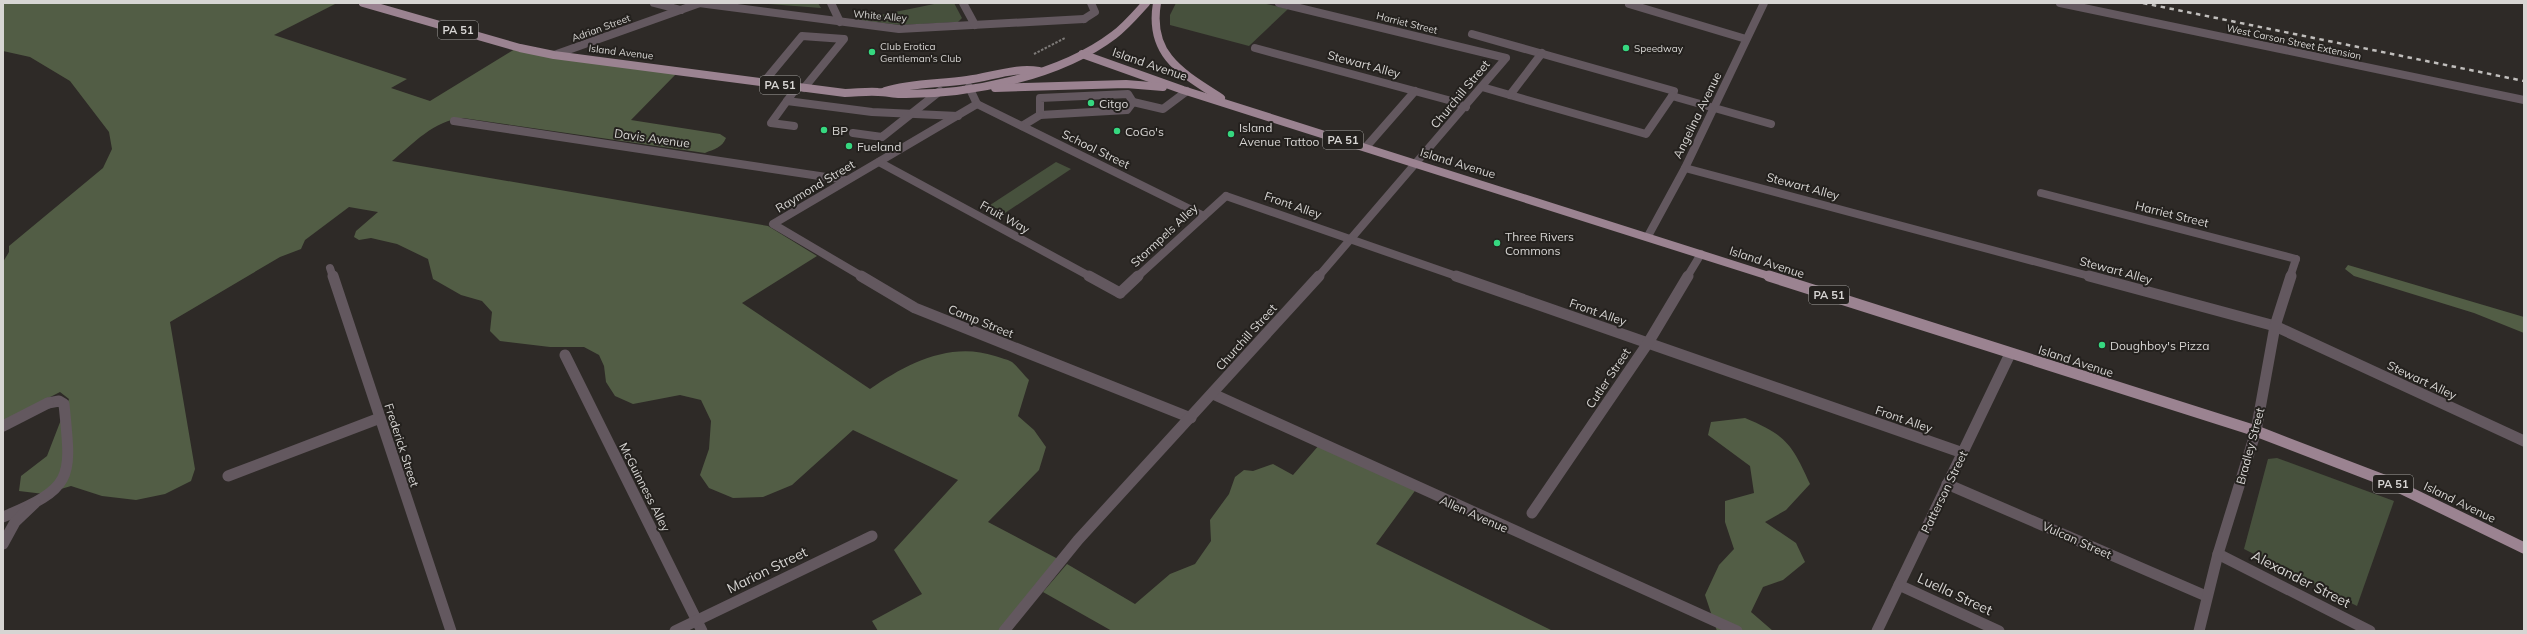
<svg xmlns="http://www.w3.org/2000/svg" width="2527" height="634" font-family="Mulish,sans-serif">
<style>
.green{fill:#47513d}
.forest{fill:#525d45}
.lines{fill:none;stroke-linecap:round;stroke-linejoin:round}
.path{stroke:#7d7a78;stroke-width:2;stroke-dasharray:2.5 1.5;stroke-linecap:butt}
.service-far1{stroke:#63585f;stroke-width:8}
.service{stroke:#63585f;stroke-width:11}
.minor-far1{stroke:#63585f;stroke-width:8}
.minor{stroke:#63585f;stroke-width:11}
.tertiary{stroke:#63585f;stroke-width:8}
.primary-far1{stroke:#9b8391;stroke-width:8}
.primary{stroke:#9b8391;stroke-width:11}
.rail{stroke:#c0bebc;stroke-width:2.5;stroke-dasharray:4.5 4.5;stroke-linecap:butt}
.poi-dot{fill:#36d880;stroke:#24211e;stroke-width:1.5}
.labels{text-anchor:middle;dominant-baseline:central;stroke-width:4;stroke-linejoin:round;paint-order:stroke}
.far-street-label{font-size:10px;fill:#d7d5d3;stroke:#24211e}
.far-poi-label{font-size:10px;fill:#d7d5d3;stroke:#24211e;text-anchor:start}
.shield{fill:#24211e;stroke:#a19f9d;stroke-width:1}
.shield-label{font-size:11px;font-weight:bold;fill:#d7d5d3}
.street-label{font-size:12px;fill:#d7d5d3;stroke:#24211e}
.poi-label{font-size:12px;fill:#d7d5d3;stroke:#24211e;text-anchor:start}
.near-street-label{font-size:14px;fill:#d7d5d3;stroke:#24211e}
</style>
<rect width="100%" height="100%" fill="#2e2a27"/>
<g class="green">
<polygon points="756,3 818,3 821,8"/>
<polygon points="939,3 954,3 962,18 958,22 901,25 856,20"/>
<polygon points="1176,3 1262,3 1288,9 1249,46 1170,25 1170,15"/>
<polygon points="1056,162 1071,169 999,217 984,209"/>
<polygon points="2277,458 2394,501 2357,606 2244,549 2268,459"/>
</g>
<g class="forest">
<path d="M3,3H337L274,35L407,79L391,88L430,101L515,49L676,74L631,120L720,134L726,138C722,148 714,149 705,153L463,118C434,120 413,144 392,161L768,226L817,256L742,303L870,389C906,364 950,341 995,356C1000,358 1007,359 1012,362C1018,367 1023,374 1029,380L1018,416L1034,430L1046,447L1039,470L988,522L1058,559L1011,631H878L872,621L922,594L894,550L958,480L853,430L792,485L763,497L733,498L709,488L700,475L709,449L711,421L701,400L680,395L633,404L615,396L606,382L604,366L599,355L584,347H550L500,341L490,331L492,312L482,301L461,295L433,279L428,259L397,244L371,238L359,240L354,237L356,231L378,212L349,207L305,240L301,249L280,257L170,322L195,469L191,481L165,494L136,500L102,496L71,486L44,494L19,491L21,476L47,456L69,399L60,392L3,421V262L9,252V246L103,168L112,149L109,132L70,81L30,57L3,51Z"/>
<polygon points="2348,265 2524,317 2524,333 2474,313 2354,276 2345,269"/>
<path d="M1745,418C1786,435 1792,444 1810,484L1786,510L1765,522L1796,543L1805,562L1783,580L1763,587L1751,612L1773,631H1717L1705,595L1719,565L1734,549L1725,522V501L1754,493L1750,466L1708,435L1711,422Z"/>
<polygon points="1320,444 1417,488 1376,544 1553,631 1112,631 1043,592 1067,564 1135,604 1170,574 1195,564 1211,541 1210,520 1229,494 1235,477 1244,470 1253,471 1273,464 1293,475"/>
</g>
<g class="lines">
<polyline class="path" points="1034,54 1065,38"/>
<g class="service-far1">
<polyline points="654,3 681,10"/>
<polyline points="699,3 899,29 1084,19"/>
<polyline points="963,3 975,25"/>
<polyline points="1629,4 1746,39"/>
<polyline points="1472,34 1674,91 1672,96 1771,124"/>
<polyline points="1255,48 1448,100 1466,107"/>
<polyline points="763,83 802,36 844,39 804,88"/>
<polyline points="1482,87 1646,134 1672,96"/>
<polygon points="1128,94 1133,102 1127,110 1040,115 1040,98"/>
<polyline points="1510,95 1542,53"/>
<polyline points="787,101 872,112 958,116"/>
<polyline points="1133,102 1163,109 1187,91"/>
<polyline points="794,126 771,123 797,87"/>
<polyline points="1022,126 1040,115"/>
<polyline points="853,133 882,137 940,91"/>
<polyline points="1366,147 1415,91"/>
<polyline points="1685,168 2093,277"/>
<polyline points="2041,193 2296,259"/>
<polyline points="1137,277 1226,196"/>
</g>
<g class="service">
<polyline points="2089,276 2275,326 2524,441"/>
<polyline points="1120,293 1138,276"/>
<polyline points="565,355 702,631"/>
<polyline points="228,476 380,418"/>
<path d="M3,517C76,487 71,477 64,404L59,401L48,403"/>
</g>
<g class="minor-far1">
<polyline points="831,3 840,22"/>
<polyline points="1279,3 1506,58 1318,277"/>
<polyline points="1084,19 1095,12 1091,3"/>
<polyline points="554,55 700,3"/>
<polyline points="969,87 977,104"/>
<polyline points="977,104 1204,216"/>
<polyline points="454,121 846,180"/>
<polyline points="879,162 1091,277"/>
<polyline points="1226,196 1459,277"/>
<polyline points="330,268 333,277"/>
<polyline points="863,277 773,224 977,104"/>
<polyline points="1687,277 1701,254"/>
<polyline points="2290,277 2296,259"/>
</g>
<g class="minor">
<polyline points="333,276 451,631"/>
<polyline points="861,276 915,308 1191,418"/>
<polyline points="1089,276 1120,293"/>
<polyline points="1456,276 1963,453"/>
<polyline points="1213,394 1737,631"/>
<polyline points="3,426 48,403"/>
<polyline points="1947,484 2206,596"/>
<polyline points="1532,513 1648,343 1688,276"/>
<polyline points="3,544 15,522 35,503"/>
<polyline points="2218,554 2370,631"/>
<polyline points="1899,585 1999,631"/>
<polyline points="675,631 872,536"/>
<polyline points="1004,631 1078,540 1319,276"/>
<polyline points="1877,631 2010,354"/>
<polyline points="2199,631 2218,554 2256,431 2275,326 2291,276"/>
</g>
<g class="tertiary">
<polyline points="2060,3 2524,100"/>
<polyline points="1648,236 1685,168 1764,3"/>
</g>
<g class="primary-far1">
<path d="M363,3L520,48L554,55L845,93C856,93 867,91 878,92C886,92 893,94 900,94C967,95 1059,77 1114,35C1126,26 1136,14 1146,3"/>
<path d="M1157,3C1148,55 1182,73 1221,98"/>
<polyline points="1082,54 1183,90 1772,277"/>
<polyline points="995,88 1126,84 1163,87"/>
<path d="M885,91C911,83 939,84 967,80C991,77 1015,67 1039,71"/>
</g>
<polyline class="primary" points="1769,276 2256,431 2386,481 2524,548"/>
<polyline class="rail" points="2143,3 2524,81"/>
</g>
<g class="poi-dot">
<circle cx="1626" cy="48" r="4"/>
<circle cx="872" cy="52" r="4"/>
<circle cx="1091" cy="103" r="4"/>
<circle cx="824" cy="130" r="4"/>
<circle cx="1117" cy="131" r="4"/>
<circle cx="1231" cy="134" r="4"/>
<circle cx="849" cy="146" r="4"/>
<circle cx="1497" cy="243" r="4"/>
<circle cx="2102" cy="345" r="4"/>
</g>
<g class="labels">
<g class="far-street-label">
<text transform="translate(880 16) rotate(5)">White Alley</text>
<text transform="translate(1407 23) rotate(14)">Harriet Street</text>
<text transform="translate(601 28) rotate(-20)">Adrian Street</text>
<text transform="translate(2294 42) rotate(12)">West Carson Street Extension</text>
<text transform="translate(621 52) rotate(7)">Island Avenue</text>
</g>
<g class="far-poi-label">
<text x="880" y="46">Club Erotica<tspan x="880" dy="12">Gentleman's Club</tspan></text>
<text x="1634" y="48">Speedway</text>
</g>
<g class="shield">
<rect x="438" y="21" width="40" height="18" rx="3"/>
<rect x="760" y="76" width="40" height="18" rx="3"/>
<rect x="1323" y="131" width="40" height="18" rx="3"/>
<rect x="1809" y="286" width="40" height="18" rx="3"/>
<rect x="2373" y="475" width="40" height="18" rx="3"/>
</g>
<g class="shield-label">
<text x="458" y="30">PA 51</text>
<text x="780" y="85">PA 51</text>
<text x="1343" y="140">PA 51</text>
<text x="1829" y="295">PA 51</text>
<text x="2393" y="484">PA 51</text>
</g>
<g class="street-label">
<text transform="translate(1150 64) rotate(19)">Island Avenue</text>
<text transform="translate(1364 64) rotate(15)">Stewart Alley</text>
<text transform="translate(1460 94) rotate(-50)">Churchill Street</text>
<text transform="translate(1697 115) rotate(-64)">Angelina Avenue</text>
<text transform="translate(652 138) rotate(8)">Davis Avenue</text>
<text transform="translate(1096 149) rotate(26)">School Street</text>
<text transform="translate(1458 163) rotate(17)">Island Avenue</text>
<text transform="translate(815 186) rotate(-31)">Raymond Street</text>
<text transform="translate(1803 186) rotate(15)">Stewart Alley</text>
<text transform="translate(1293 205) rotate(19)">Front Alley</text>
<text transform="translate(2172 214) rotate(14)">Harriet Street</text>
<text transform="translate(1005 217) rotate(29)">Fruit Way</text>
<text transform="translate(1164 235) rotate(-43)">Stormpels Alley</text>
<text transform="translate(1767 262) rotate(18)">Island Avenue</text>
<text transform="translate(2116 270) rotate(15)">Stewart Alley</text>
<text transform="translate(1598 312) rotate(19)">Front Alley</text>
<text transform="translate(981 321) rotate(22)">Camp Street</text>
<text transform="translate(1246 337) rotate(-48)">Churchill Street</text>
<text transform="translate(2076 361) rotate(18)">Island Avenue</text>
<text transform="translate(1608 378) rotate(-56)">Cutler Street</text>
<text transform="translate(2422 380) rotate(25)">Stewart Alley</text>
<text transform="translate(1904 419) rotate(19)">Front Alley</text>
<text transform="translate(402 445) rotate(72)">Frederick Street</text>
<text transform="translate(2250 446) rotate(-75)">Bradley Street</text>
<text transform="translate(645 487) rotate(63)">McGuinness Alley</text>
<text transform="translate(1944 492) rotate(-64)">Patterson Street</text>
<text transform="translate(2460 502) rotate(26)">Island Avenue</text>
<text transform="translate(1474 514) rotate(24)">Allen Avenue</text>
<text transform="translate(2077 540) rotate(24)">Vulcan Street</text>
</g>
<g class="poi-label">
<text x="1099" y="103">Citgo</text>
<text x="1239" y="127">Island<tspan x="1239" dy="14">Avenue Tattoo</tspan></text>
<text x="832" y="130">BP</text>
<text x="1125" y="131">CoGo's</text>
<text x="857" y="146">Fueland</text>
<text x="1505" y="236">Three Rivers<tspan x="1505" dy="14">Commons</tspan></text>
<text x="2110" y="345">Doughboy's Pizza</text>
</g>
<g class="near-street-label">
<text transform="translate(767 570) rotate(-26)">Marion Street</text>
<text transform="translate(2301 579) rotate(27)">Alexander Street</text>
<text transform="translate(1955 594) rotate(25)">Luella Street</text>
</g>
</g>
<rect width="2527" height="634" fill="none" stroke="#d7d5d3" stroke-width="8"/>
</svg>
